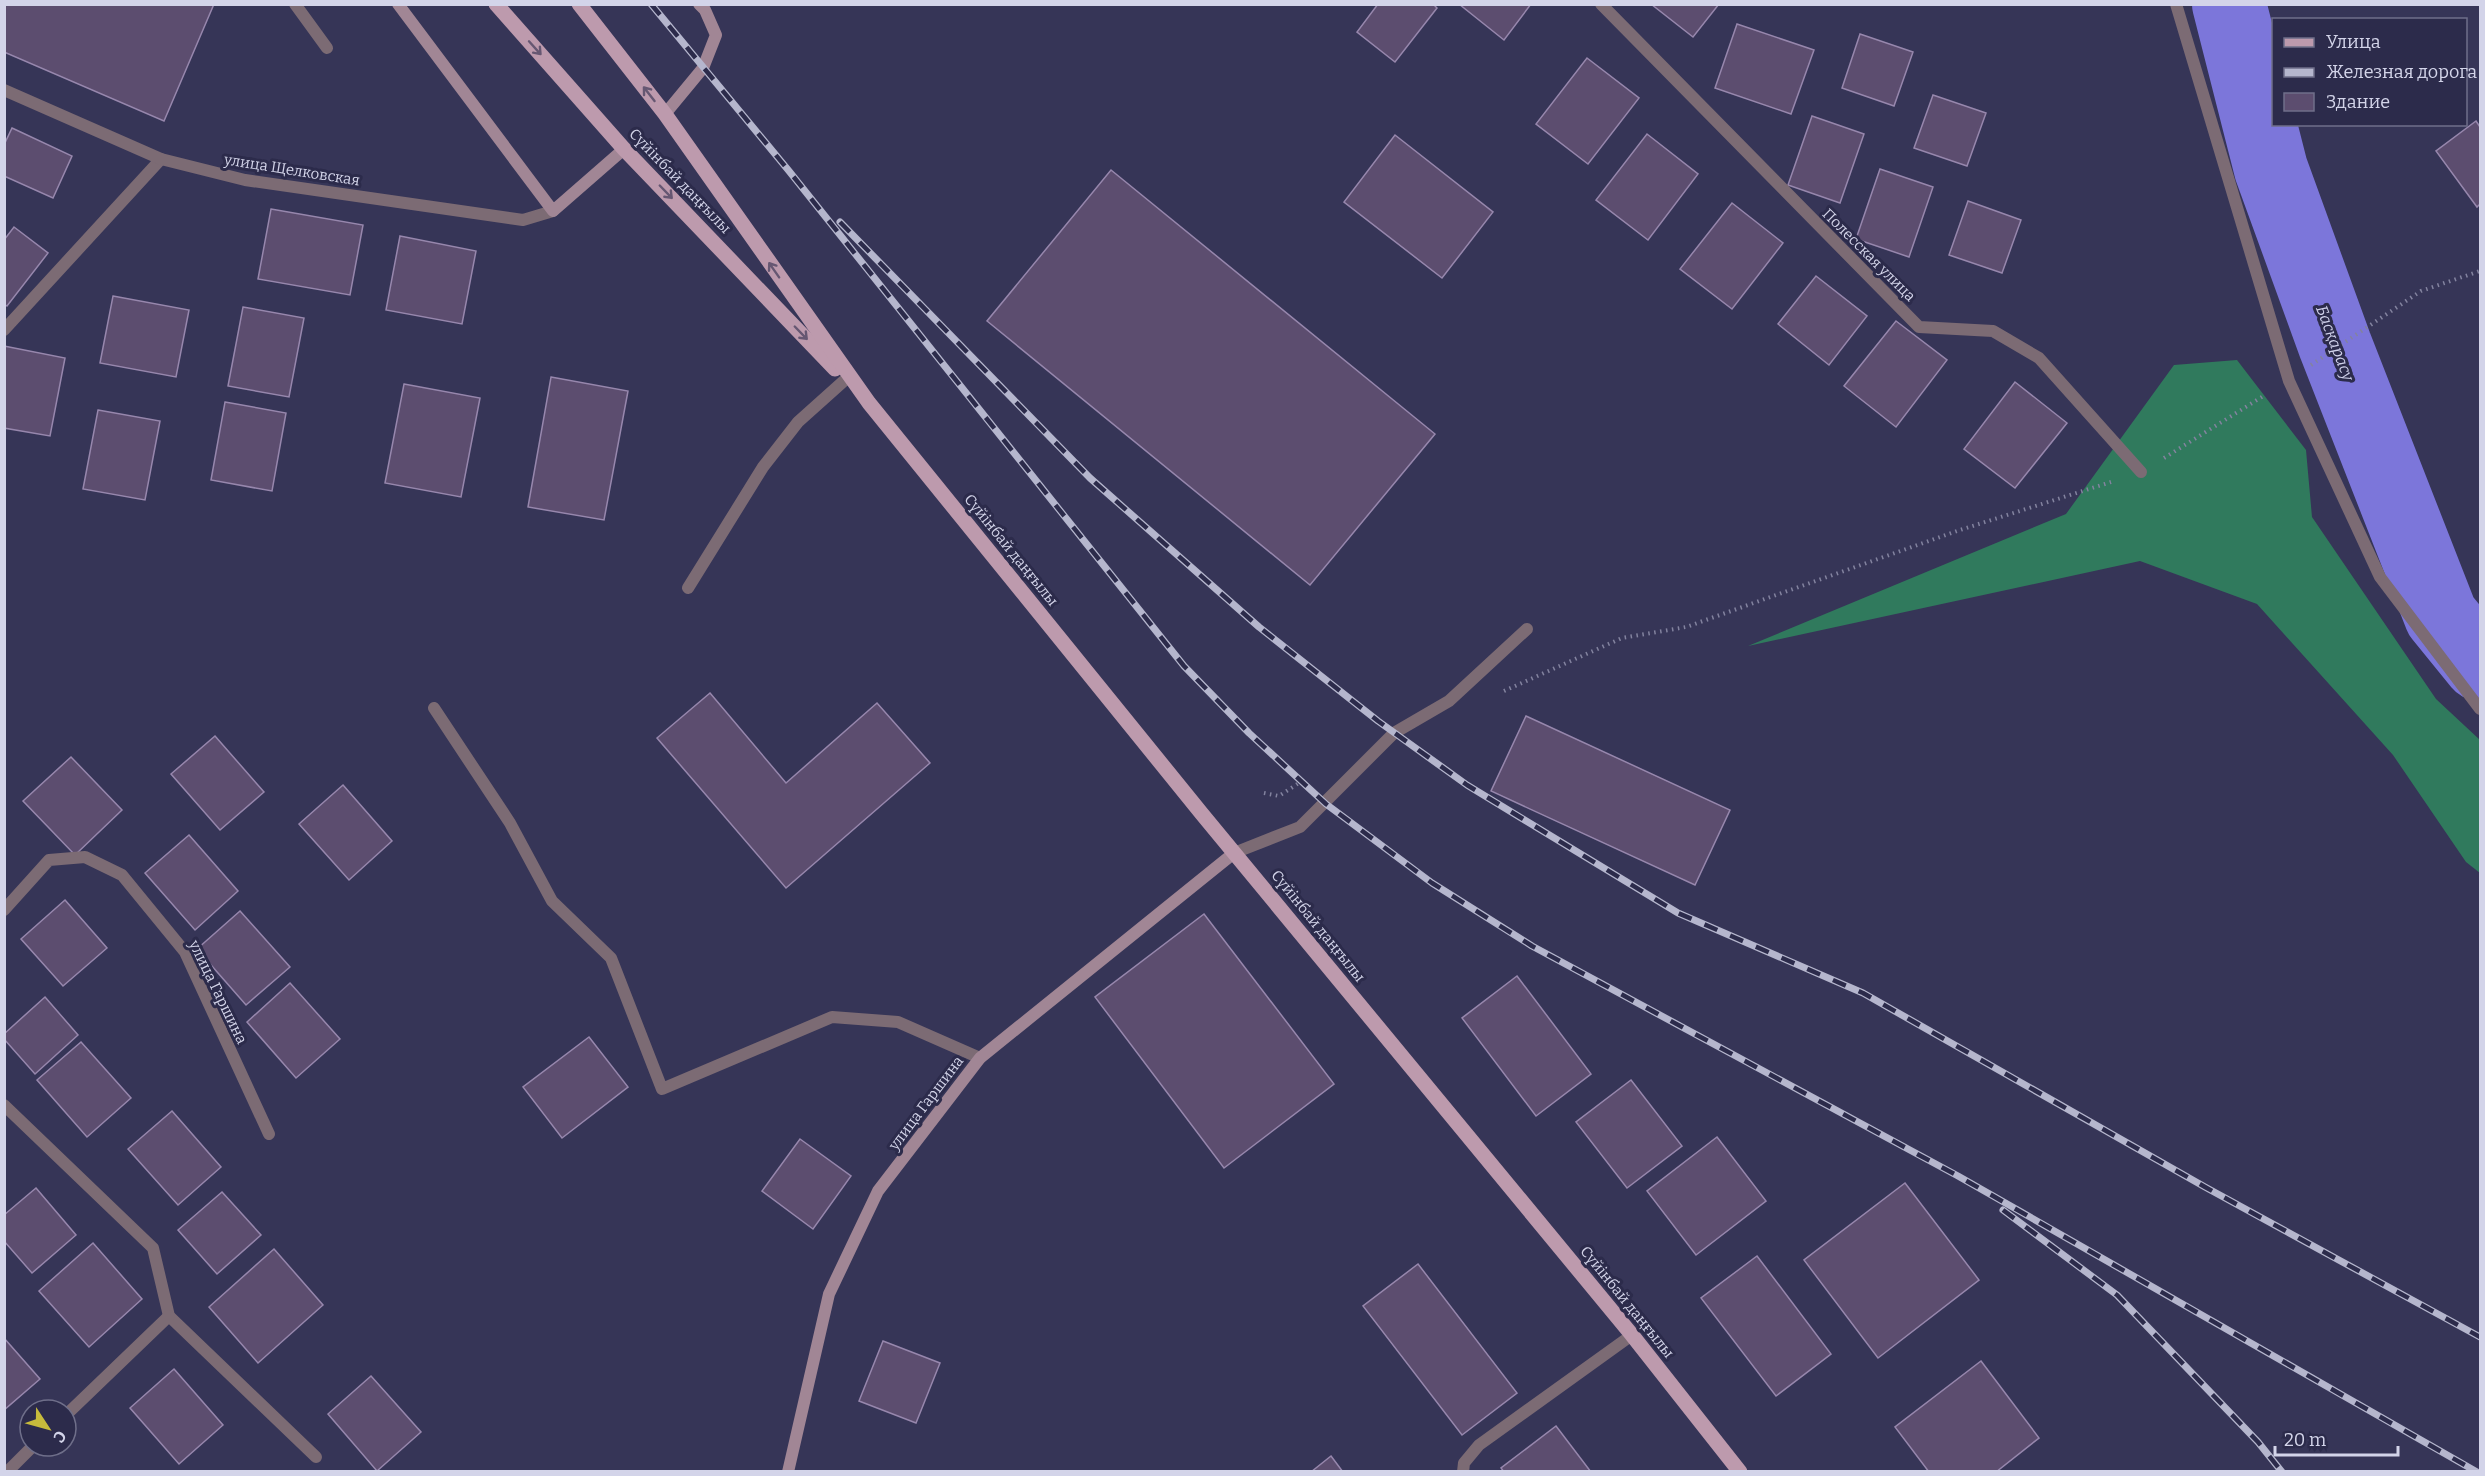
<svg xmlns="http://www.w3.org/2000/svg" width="2485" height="1476" font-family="Bitter,serif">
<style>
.forest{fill:#307a5d}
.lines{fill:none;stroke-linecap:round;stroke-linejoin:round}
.river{stroke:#7c76da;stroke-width:74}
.building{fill:#5c4d6f;stroke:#9787ad;stroke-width:1.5}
.path{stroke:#83839f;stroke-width:4;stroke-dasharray:1.5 4.5;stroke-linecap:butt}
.lane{stroke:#7c6b74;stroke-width:12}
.street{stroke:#7c6b74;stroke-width:12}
.secondary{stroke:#a18695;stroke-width:12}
.primary{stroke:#bd9aad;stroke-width:15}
.rail-casing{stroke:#b5b6cd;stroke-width:7}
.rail{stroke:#2c2b4b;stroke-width:4.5;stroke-dasharray:14;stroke-linecap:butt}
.oneway{stroke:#665772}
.labels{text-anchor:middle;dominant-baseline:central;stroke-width:6;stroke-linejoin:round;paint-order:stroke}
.street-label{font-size:15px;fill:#d3d4e9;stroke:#2c2b4b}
.water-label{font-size:16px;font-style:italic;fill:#cfd0ea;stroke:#2c2b4b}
</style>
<rect width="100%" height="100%" fill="#363557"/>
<polygon class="forest" points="2237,360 2306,450 2312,517 2436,699 2480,740 2480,873 2466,862 2393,755 2257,604 2140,561 1748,646 2066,514 2174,365"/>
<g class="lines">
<polyline class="river" points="2229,4 2271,169 2335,345 2441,616 2480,664"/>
</g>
<g class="building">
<polygon points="4,4 214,4 164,121 4,52"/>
<polygon points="1378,4 1433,4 1437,8 1395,62 1357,32"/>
<polygon points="1459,4 1531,4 1504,40"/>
<polygon points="1651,4 1719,4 1693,37"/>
<polygon points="1737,24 1814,50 1791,114 1715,88"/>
<polygon points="1860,34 1913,52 1894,106 1842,88"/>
<polygon points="1587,58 1639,98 1588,164 1536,124"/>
<polygon points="1933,95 1986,113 1967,166 1914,148"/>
<polygon points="1812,116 1864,134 1840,203 1788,185"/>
<polygon points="2476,121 2480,127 2480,204 2477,207 2436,151"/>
<polygon points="12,128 72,156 53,198 4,176 4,145"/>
<polygon points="1647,134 1698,174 1648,240 1596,200"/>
<polygon points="1395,135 1493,212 1442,278 1344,202"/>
<polygon points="1880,169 1933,187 1909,257 1856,239"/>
<polygon points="1111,170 1435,434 1310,585 987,321"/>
<polygon points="1968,201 2021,220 2002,273 1949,255"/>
<polygon points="1732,203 1783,243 1732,309 1680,269"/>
<polygon points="271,209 363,225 350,295 258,279"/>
<polygon points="14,227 48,253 7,306 4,304 4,240"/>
<polygon points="400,236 476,251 462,324 386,310"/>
<polygon points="1816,276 1867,316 1829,365 1778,324"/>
<polygon points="113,296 189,310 176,377 100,363"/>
<polygon points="243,307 304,318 289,397 228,386"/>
<polygon points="1896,321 1947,360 1896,427 1844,386"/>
<polygon points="4,346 65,358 50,436 4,428"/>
<polygon points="551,377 628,391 604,520 528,507"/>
<polygon points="2015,382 2067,423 2015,488 1964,449"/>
<polygon points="404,384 480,398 461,497 385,483"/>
<polygon points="225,402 286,413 272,491 211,480"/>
<polygon points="98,410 160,421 145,500 83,489"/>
<polygon points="710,693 786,783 877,703 930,763 786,888 657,738"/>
<polygon points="1526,716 1730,810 1695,885 1491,791"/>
<polygon points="215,736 264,792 220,830 171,774"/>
<polygon points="71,757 122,810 75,855 23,801"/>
<polygon points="343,785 392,841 349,880 299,824"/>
<polygon points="189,835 238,891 195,930 145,873"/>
<polygon points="65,900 107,948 63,986 21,939"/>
<polygon points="240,911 290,967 246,1005 197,949"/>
<polygon points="1204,914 1334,1084 1224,1168 1095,997"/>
<polygon points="1517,976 1591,1074 1536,1116 1462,1018"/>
<polygon points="290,983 340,1039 296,1078 247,1022"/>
<polygon points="45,997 78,1035 35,1074 4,1039 4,1034"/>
<polygon points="589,1037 628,1087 562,1138 523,1087"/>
<polygon points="81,1042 131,1098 87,1137 37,1080"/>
<polygon points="1631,1080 1682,1146 1627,1188 1576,1122"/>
<polygon points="172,1111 221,1167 178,1205 128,1149"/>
<polygon points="1717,1137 1766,1201 1696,1255 1647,1191"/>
<polygon points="800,1139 851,1176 813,1229 762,1191"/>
<polygon points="1905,1183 1979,1280 1878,1358 1804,1260"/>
<polygon points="36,1188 76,1235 32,1273 4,1241 4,1215"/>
<polygon points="222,1192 261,1235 217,1274 178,1230"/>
<polygon points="93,1243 142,1299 89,1347 39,1291"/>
<polygon points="274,1249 323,1305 258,1363 209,1307"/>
<polygon points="1757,1256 1831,1354 1776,1396 1701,1298"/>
<polygon points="1418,1264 1517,1393 1462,1435 1363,1306"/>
<polygon points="4,1338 40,1379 4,1410"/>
<polygon points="883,1341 940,1363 916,1423 859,1401"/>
<polygon points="1981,1361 2039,1438 1996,1472 1929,1472 1895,1427"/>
<polygon points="174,1369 223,1425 179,1464 130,1408"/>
<polygon points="371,1376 421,1432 377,1471 328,1414"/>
<polygon points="1556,1426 1591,1472 1504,1472 1501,1468"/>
<polygon points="1331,1456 1343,1472 1311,1472"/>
</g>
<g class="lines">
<g class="path">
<polyline points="2311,365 2421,291 2480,271"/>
<polyline points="2164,458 2265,395"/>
<polyline points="1504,691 1622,638 1686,627 1960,530 2111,482"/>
<polyline points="1264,793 1279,796 1305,779"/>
</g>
<g class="lane">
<polyline points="295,4 327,48"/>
<polyline points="4,330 161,159"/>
<polyline points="688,588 763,467 798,422 846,379"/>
<polyline points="434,708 510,823 552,901 611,958 662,1089 832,1017 898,1022 980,1058"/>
<polyline points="1234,853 1300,827 1394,733 1449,701 1527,629"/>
<polyline points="1463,1472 1464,1463 1479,1445 1632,1335"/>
</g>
<g class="street">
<polyline points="1601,4 1919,327 1993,331 2039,358 2141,472"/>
<polyline points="2176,4 2289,381 2380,577 2480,709"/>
<polyline points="4,90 161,159 245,180 523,220 553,211"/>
<polyline points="4,910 49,860 85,857 122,875 185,952 269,1134"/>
<polyline points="4,1105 153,1248 169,1316 316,1457"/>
<polyline points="66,1415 169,1316"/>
<polyline points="7,1472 33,1446"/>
</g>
<g class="secondary">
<polyline points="398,4 553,211 624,149"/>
<polyline points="665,114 703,68 716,35 705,10 699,4"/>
<polyline points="788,1472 829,1294 878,1191 980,1058 1234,853"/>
</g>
<g class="primary">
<polyline points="496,4 624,149 835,369"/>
<polyline points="579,4 665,114 869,403 1202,814 1632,1335 1740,1472"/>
</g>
<defs>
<g id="rail">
<polyline points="651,4 789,171 1184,666 1249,733 1326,804 1432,883 1532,946 1958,1176 2477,1472"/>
<polyline points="840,222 1090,478 1259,627 1378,721 1467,785 1678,913 1863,993 2205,1187 2480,1337"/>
<polyline points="2003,1210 2117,1295 2258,1442 2282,1472"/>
</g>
</defs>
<use href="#rail" class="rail-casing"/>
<use href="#rail" class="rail"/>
</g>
<defs><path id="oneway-shaft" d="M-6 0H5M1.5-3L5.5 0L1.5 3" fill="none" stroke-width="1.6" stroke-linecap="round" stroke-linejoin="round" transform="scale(1.5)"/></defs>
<g class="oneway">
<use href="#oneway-shaft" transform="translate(535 48) rotate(48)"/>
<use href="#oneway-shaft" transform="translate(649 94) rotate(-128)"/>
<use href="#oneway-shaft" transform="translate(666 192) rotate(46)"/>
<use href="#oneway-shaft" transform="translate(774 270) rotate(-125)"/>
<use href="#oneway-shaft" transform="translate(801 333) rotate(46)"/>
</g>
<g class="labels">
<g class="street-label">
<text transform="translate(292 170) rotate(9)">улица Щелковская</text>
<text transform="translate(680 181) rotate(46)">Сүйінбай даңғылы</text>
<text transform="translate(1869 255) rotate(45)">Полесская улица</text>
<text transform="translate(1011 550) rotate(51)">Сүйінбай даңғылы</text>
<text transform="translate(1318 926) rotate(51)">Сүйінбай даңғылы</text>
<text transform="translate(218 992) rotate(64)">улица Гаршина</text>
<text transform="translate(926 1103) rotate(-53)">улица Гаршина</text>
<text transform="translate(1627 1302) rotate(51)">Сүйінбай даңғылы</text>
</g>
<g class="water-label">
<text transform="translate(2335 343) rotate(69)">Басқарасу</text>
</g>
</g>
<rect width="2485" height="1476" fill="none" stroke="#d3d4e9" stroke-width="12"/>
<rect x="2272" y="18" width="195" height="108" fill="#2c2b4b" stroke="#6f6f8a" stroke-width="1.5"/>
<rect x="2284" y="38" width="30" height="9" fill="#bd9aad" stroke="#6f6f8a" stroke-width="1.5"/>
<text x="2326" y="48" font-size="18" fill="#d3d4e9">Улица</text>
<rect x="2284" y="68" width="30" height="9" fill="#b5b6cd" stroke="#6f6f8a" stroke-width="1.5"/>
<text x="2326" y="78" font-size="18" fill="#d3d4e9">Железная дорога</text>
<rect x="2284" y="93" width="30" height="18" fill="#5c4d6f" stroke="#6f6f8a" stroke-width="1.5"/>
<text x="2326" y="108" font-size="18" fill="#d3d4e9">Здание</text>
<g transform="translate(48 1428) rotate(126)"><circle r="28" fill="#2c2b4b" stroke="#6f6f8a" stroke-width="1.5"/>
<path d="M0-4.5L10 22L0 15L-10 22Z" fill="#c7bb3c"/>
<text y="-9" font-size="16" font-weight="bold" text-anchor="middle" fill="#d3d4e9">С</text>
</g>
<path d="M2275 1446v9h123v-9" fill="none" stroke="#d3d4e9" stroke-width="3"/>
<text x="2284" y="1446" font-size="18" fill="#d3d4e9" stroke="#2c2b4b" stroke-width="4.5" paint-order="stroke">20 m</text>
</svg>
